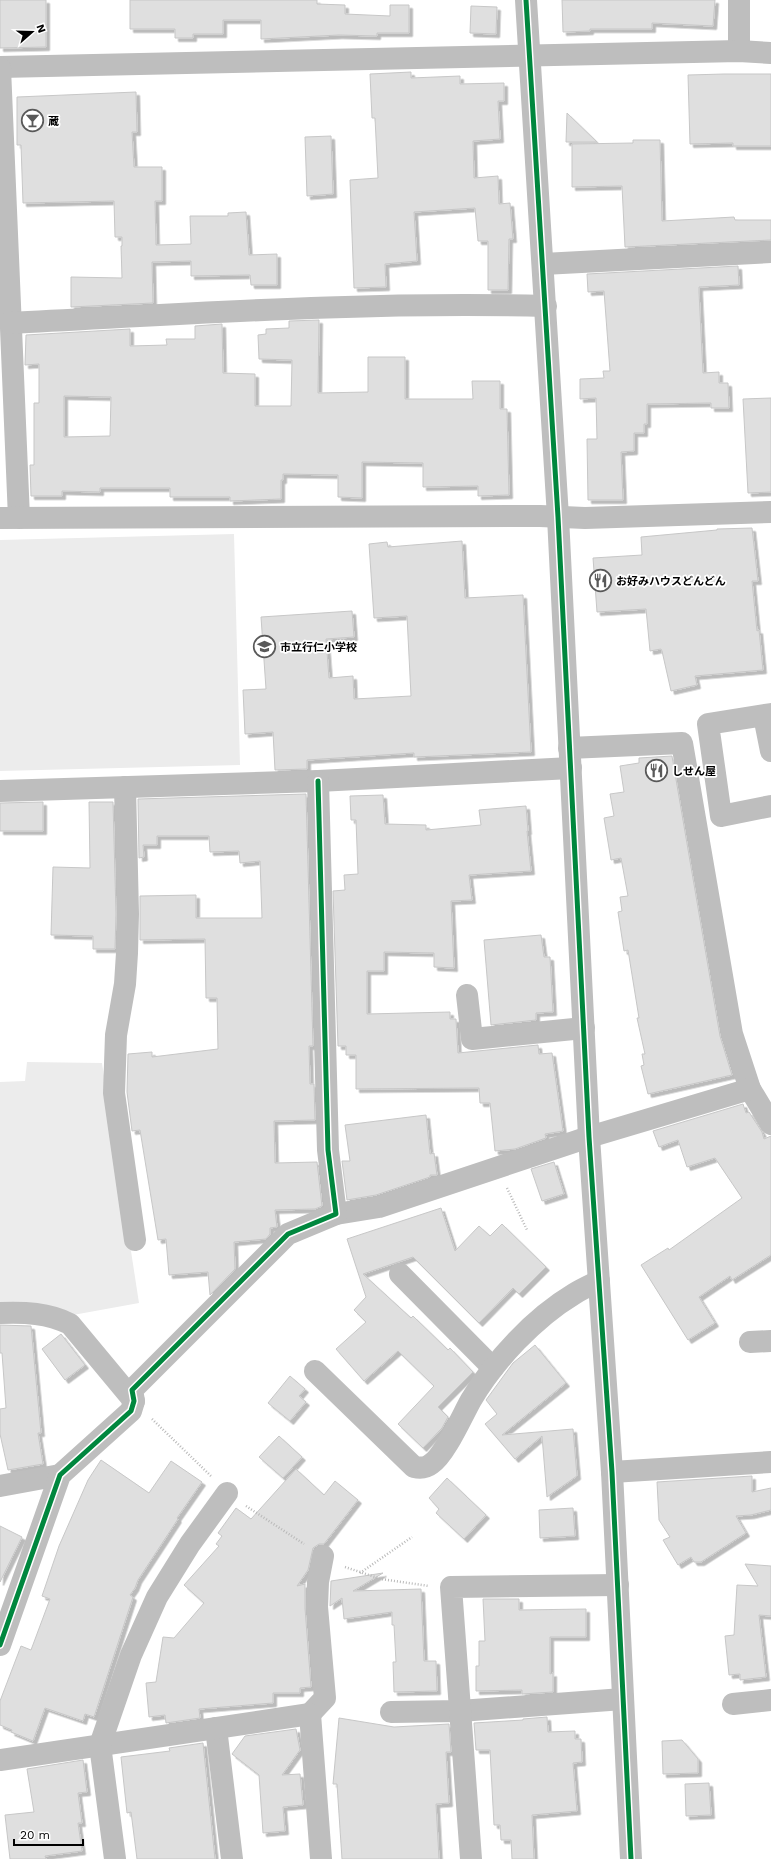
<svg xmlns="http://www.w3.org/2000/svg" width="771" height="1859" font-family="'Work Sans','Noto Sans JP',sans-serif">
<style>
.green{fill:#ececec}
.building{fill:#dfdfdf;stroke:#c7c7c7;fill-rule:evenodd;filter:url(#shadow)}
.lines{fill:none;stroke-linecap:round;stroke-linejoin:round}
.path{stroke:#b9b9b9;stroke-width:2.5;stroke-dasharray:1 2;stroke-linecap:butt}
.minor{stroke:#bebebe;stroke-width:22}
.cycleway-casing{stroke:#fff;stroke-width:8}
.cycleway{stroke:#00873e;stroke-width:5}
.labels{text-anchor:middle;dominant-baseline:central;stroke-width:3.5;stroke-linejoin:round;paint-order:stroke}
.poi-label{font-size:11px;font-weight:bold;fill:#000;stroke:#fff;text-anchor:start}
</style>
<defs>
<filter id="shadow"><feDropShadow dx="3.5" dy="3.5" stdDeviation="0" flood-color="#0004"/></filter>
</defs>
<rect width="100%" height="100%" fill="#fff"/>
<g class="green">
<polygon points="234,534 240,765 0,771 0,540"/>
<polygon points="27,1062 102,1063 139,1303 73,1315 0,1304 0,1082 25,1081"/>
</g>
<g class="building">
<polygon points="0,0 46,0 46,47 0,48"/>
<polygon points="130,0 317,0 317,4 345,5 345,14 390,16 390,5 409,5 409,33 377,33 377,36 339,35 261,39 261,20 223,20 223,34 193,34 193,38 175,38 175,29 130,29"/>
<polygon points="562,0 715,0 713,26 652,23 652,29 590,29 590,31 563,32"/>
<polygon points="471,6 497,7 496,34 470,33"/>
<polygon points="411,72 411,78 460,76 460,84 504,83 504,101 498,101 500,139 473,141 474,178 498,176 499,204 510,203 513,239 509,239 508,290 488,290 488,241 478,241 475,208 414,212 417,261 385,264 386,287 354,288 350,180 378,178 375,118 372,118 370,74"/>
<polygon points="724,74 771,74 771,146 733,146 733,143 690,144 688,75"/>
<polygon points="136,92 137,132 132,132 134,167 162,167 162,201 155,201 156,245 191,244 190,216 228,216 228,213 246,212 249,255 277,254 277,285 251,285 250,275 191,276 191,261 152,262 153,303 71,307 71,277 122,278 121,246 122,246 122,237 115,237 114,201 23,203 21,145 17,145 17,97"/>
<polygon points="567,113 597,142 566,142"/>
<polygon points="331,136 333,194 307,196 305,137"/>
<polygon points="633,140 660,140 662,221 734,217 735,220 771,220 771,240 625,247 622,186 572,187 572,144 633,143"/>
<polygon points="738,266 739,285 699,287 699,292 703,373 719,372 719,383 728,383 729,408 711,408 711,403 647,404 647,424 644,424 644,433 634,433 634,451 621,452 623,500 588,500 587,439 597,439 596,398 580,399 580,379 604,378 603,371 610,371 604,291 588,292 587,274"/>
<path d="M319,320L318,393L368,392V357H405V399H473L472,381H500V409H507L509,495L478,496V486L423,487V463L362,462V498L338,497V475L283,474V480H281V499L230,501V497H170V488H100V492L62,491V496H31L30,465H34V403H39V364L25,365L26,335L130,329V346L167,345L166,339H195V326L222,324L223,373L255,374V406H291L292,360L259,359L258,335L266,334V329L289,328V321ZM64,396L111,397L110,436L64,437Z"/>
<polygon points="771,398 771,492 748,493 743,399"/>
<polygon points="752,528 758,581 752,581 757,631 759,630 763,670 695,676 697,685 671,691 662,651 661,649 650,651 646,609 597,612 593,558 642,555 641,537 717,530 717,529"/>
<polygon points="462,541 465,598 523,595 531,752 414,757 414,753 307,760 307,769 275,770 273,732 245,734 243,690 266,689 261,617 352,611 354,637 326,639 329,678 353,676 354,699 411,696 407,616 374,618 369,544 387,542 388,547"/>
<polygon points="672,756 720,1036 732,1075 648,1094 641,1066 644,1065 642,1054 645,1054 637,1018 639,1018 628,950 624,951 618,912 622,911 620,897 628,896 621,858 611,860 604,818 614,816 610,794 624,792 620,766 639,763 639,758"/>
<polygon points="306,794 313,1046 309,1046 310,1084 314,1084 315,1120 274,1121 275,1163 317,1162 322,1206 315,1209 275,1210 277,1227 270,1228 270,1234 266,1239 234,1242 235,1269 210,1295 208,1272 169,1275 166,1239 158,1240 140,1130 132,1131 127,1092 128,1054 152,1052 152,1057 218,1049 217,998 206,998 205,939 140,940 140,896 196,895 196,918 262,918 260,861 240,863 239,851 210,852 209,836 157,836 157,845 143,845 144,857 139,858 138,799"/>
<polygon points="383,795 385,824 426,825 426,830 481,825 479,810 526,806 528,831 527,831 531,871 469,875 472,900 451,901 454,968 434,967 434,953 384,952 384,971 367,971 367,1014 450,1012 450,1019 456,1019 458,1053 538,1045 539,1054 552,1053 563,1131 545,1134 546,1138 515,1149 495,1151 490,1103 480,1103 479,1088 356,1089 356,1055 346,1055 346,1046 338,1046 333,891 345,890 344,875 358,874 356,820 351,820 350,796"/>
<polygon points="43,802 43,831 0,831 0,803"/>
<polygon points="89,802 113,802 116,914 115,949 93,949 93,936 51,935 53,867 90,868"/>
<polygon points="541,935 544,957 550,957 553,1012 536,1013 536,1020 491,1025 484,940"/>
<polygon points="743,1104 746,1113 749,1112 762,1132 764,1139 771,1136 771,1255 732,1280 730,1276 699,1297 715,1323 688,1340 641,1265 668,1248 669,1250 742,1198 715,1158 687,1167 678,1140 659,1147 653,1131"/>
<polygon points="426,1115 430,1154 434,1153 437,1175 430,1175 430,1177 376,1195 347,1200 342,1161 350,1161 345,1125"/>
<polygon points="554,1162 564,1194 542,1201 531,1169"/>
<polygon points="441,1208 455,1251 479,1226 490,1236 502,1224 546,1267 519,1294 513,1288 479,1323 413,1257 363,1274 411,1318 413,1316 448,1350 450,1348 473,1372 438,1407 448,1417 442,1428 423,1448 398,1424 434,1386 398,1351 364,1381 336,1349 366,1322 354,1310 366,1297 347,1239"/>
<polygon points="0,1325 31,1326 41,1433 38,1433 43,1464 8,1470 0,1434 0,1409 6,1408 2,1353 0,1353"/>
<polygon points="61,1334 85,1365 65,1380 42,1349"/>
<polygon points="535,1345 566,1383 502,1435 573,1429 577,1476 547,1497 542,1436 515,1459 485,1424 497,1414 486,1400 513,1363"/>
<polygon points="290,1376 305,1389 299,1396 306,1402 290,1421 268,1403"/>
<polygon points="279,1436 302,1457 283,1478 259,1457"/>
<polygon points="101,1460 149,1493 171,1461 202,1482 177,1518 178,1519 138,1580 135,1588 130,1595 133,1597 94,1717 85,1714 83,1721 45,1708 33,1741 11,1732 12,1730 0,1725 0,1701 21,1646 31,1650 50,1599 42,1596 59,1546 88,1480"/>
<polygon points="296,1469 324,1495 335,1481 358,1500 324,1544 319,1544 313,1548 308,1570 297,1586 305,1584 305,1608 311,1687 300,1688 300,1693 273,1693 273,1703 199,1709 200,1718 166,1723 165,1715 149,1717 146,1683 156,1682 163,1637 174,1638 204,1603 184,1585 219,1546 216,1544 222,1536 218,1533 236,1508 251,1519"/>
<polygon points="752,1476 752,1492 771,1488 771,1510 751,1515 736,1516 746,1533 701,1562 694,1562 691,1557 678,1565 663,1540 670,1537 659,1520 657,1482"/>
<polygon points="447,1478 486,1515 464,1539 436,1513 439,1509 429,1498"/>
<polygon points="573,1508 575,1536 540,1538 539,1510"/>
<polygon points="0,1526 22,1537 0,1582"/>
<polygon points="745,1564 771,1566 771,1616 759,1615 766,1677 740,1680 740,1674 729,1675 725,1636 734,1635 737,1585 758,1586"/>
<polygon points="383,1573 353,1591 421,1589 424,1661 436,1661 437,1691 394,1692 393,1662 396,1662 394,1625 392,1625 392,1612 344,1619 342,1598 330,1606 331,1581"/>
<polygon points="483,1599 519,1599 519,1610 586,1609 586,1637 550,1637 550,1674 553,1673 553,1692 522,1694 522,1690 476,1691 476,1666 479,1666 479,1641 485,1641"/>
<polygon points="547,1717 548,1732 575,1731 575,1739 581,1739 582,1762 573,1763 577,1811 532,1815 534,1859 512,1859 511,1840 501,1840 500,1825 494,1825 490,1750 476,1750 474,1723 523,1720 523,1719"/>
<polygon points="339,1718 394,1727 449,1724 451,1752 446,1752 449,1803 436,1804 439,1859 342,1859 337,1784 333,1784"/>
<polygon points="296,1729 300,1750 282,1775 300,1774 303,1805 283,1807 285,1831 263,1833 259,1775 232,1754 245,1736"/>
<polygon points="682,1740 698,1759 698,1773 663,1774 662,1741"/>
<polygon points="203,1743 215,1859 137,1859 131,1812 127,1813 121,1757 170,1751 169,1748"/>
<polygon points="83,1760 87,1792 78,1793 82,1823 78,1823 82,1851 45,1856 46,1859 10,1859 5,1815 34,1812 27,1769"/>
<polygon points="709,1783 711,1815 686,1816 685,1784"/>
</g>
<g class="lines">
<g class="path">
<polyline points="507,1188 527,1230"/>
<polyline points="152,1419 212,1477"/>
<polyline points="246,1506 304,1544"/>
<polyline points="345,1567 381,1579 429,1586"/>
<polyline points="360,1573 412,1537"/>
</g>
<g class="minor">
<polyline points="526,0 558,517 589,1137 612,1472 631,1859"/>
<polyline points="739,0 739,51"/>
<polyline points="0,67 739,51 771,53"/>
<polyline points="0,68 19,518"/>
<polyline points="543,264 771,252"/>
<path d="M10,323C189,314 368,301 546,306"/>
<polyline points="0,518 540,516 585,518 771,512"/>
<polyline points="771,714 708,724 721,816 771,806"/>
<polyline points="764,716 771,751"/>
<polyline points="569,748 682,743 732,1034 750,1089 771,1124"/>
<polyline points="125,787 128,914 127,953 125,984 116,1035 114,1093 135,1240"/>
<polyline points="0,791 318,781 571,768"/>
<polyline points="467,995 472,1039 584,1028"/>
<polyline points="336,1214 379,1207 589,1137 750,1089"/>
<polyline points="400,1274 493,1368"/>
<path d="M0,1313C25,1312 48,1313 70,1324L134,1401"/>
<polyline points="750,1342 771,1341"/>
<path d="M315,1371L414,1467C419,1468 426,1468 431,1464C445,1455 462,1416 471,1400C495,1360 534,1318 574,1294C582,1289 591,1285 599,1281"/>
<polyline points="612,1472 771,1462"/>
<polyline points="0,1486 60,1475"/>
<polyline points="0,1645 60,1475 131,1411 134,1401 132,1390 288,1234 336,1214 328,1150 318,781"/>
<polyline points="733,1704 771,1700"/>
<polyline points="391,1712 460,1711 623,1699"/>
<polyline points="310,1714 325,1698 317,1607 318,1582 323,1556"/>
<polyline points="216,1728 232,1859"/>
<polyline points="0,1760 310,1714 321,1859"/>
<polyline points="115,1859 100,1745 131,1655 157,1597 190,1544 227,1493"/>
<polyline points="471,1859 451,1587 618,1585"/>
</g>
<defs>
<g id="cycleway">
<polyline points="526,0 558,517 589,1137 612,1472 631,1859"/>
<polyline points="0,1645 60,1475 131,1411 134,1401 132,1390 288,1234 336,1214 328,1150 318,781"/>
</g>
</defs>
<use href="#cycleway" class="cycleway-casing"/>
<use href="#cycleway" class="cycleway"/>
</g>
<defs>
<symbol id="bar-ring" viewBox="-11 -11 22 22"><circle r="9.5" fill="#fff" stroke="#595959" stroke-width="1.5"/><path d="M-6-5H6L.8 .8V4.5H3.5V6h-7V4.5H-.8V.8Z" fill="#595959"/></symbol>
<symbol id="restaurant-ring" viewBox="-11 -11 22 22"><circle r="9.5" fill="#fff" stroke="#595959" stroke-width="1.5"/><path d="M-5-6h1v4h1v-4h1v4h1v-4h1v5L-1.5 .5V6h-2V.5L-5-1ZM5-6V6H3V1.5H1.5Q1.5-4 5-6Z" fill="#595959"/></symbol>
<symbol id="school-ring" viewBox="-11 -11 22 22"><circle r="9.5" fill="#fff" stroke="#595959" stroke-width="1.5"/><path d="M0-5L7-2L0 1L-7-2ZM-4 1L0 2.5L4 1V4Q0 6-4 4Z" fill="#595959"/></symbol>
</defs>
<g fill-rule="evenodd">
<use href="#bar-ring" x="20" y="108" width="25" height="25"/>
<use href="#restaurant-ring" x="588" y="568" width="25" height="25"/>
<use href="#school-ring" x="252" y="634" width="25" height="25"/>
<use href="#restaurant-ring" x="644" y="758" width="25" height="25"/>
</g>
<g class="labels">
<g class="poi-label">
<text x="48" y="121">蔵</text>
<text x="616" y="581">お好みハウスどんどん</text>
<text x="280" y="647">市立行仁小学校</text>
<text x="672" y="771">しせん屋</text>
</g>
</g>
<g transform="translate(32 32) rotate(70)" stroke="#ffffff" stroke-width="3" paint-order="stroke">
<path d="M0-3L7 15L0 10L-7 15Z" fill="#000000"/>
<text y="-6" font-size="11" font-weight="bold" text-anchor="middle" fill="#000000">N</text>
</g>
<path d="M14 1839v6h69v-6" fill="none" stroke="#000000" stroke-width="2"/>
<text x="20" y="1839" font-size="12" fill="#000000" stroke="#ffffff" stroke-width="3" paint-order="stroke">20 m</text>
</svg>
